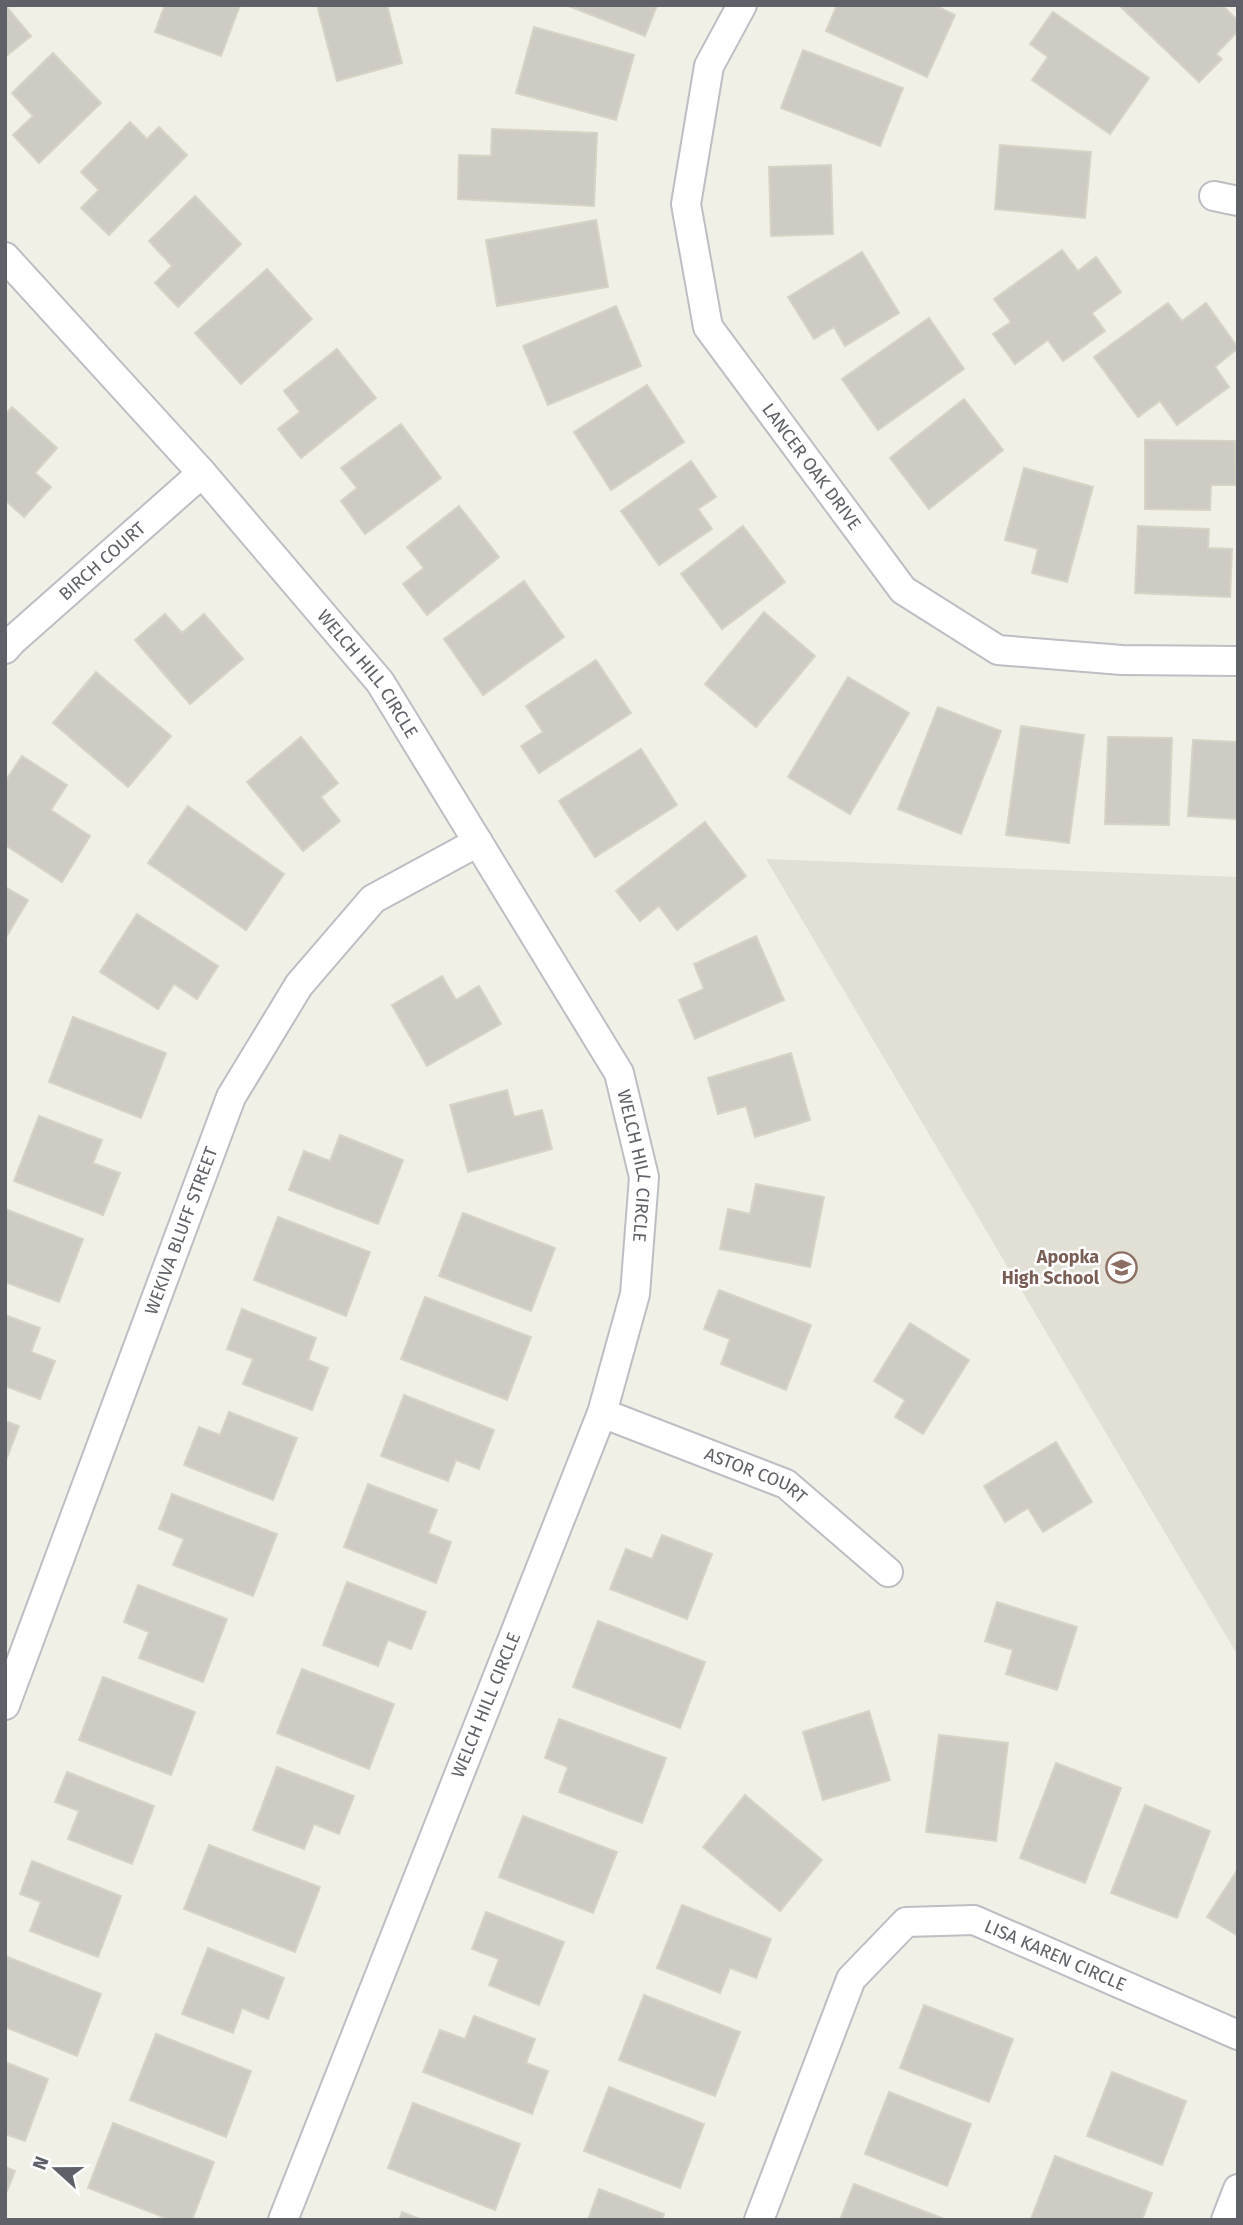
<svg xmlns="http://www.w3.org/2000/svg" width="1243" height="2225" font-family="'Fira Sans',sans-serif">
<style>
.education{fill:#e2e0d5}
.building{fill:#cdcbc3;stroke:#d7d3c5;stroke-width:2}
.lines{fill:none;stroke-linecap:round;stroke-linejoin:round}
.street-casing{stroke:#bcbec3;stroke-width:32}
.street{stroke:#fff;stroke-width:28}
.labels{text-anchor:middle;dominant-baseline:central;stroke-width:5;stroke-linejoin:round;paint-order:stroke}
.street-label{font-size:18px;fill:#5e6268;stroke:#fff}
.education-label{font-size:18px;font-weight:bold;fill:#785e54;stroke:#fff;text-anchor:end}
</style>
<rect width="100%" height="100%" fill="#f1f0e7"/>
<polygon class="education" points="766,859 1238,877 1238,1656"/>
<g class="building">
<polygon points="5,5 31,36 5,57"/>
<polygon points="165,5 240,5 221,56 155,32"/>
<polygon points="317,5 387,5 402,63 337,81"/>
<polygon points="566,5 657,5 645,36"/>
<polygon points="837,5 934,5 955,15 927,77 826,31"/>
<polygon points="1122,5 1222,5 1238,21 1238,31 1216,54 1222,59 1199,82 1121,7"/>
<polygon points="1053,12 1149,78 1110,134 1032,80 1048,57 1030,44"/>
<polygon points="534,27 634,55 616,120 516,93"/>
<polygon points="803,50 903,88 880,146 781,108"/>
<polygon points="53,53 101,103 39,163 13,135 33,116 12,93"/>
<polygon points="130,122 147,139 159,127 187,155 109,235 81,208 99,190 81,172"/>
<polygon points="492,129 597,133 594,206 458,199 459,155 491,156"/>
<polygon points="1000,145 1091,152 1085,218 995,209"/>
<polygon points="831,165 833,234 771,236 769,167"/>
<polygon points="195,196 241,244 178,307 155,283 172,266 149,241"/>
<polygon points="596,220 608,287 497,306 486,240"/>
<polygon points="1062,250 1078,271 1096,257 1121,292 1092,313 1105,331 1063,361 1048,340 1015,364 993,334 1011,322 994,299"/>
<polygon points="862,252 899,313 845,346 834,327 814,339 788,297"/>
<polygon points="267,269 312,319 241,384 195,333"/>
<polygon points="1168,303 1182,321 1206,303 1238,348 1215,367 1229,387 1177,425 1160,401 1138,417 1094,357"/>
<polygon points="616,306 641,366 548,405 523,346"/>
<polygon points="929,318 964,369 878,430 842,379"/>
<polygon points="337,349 376,398 301,458 278,429 300,412 284,391"/>
<polygon points="647,385 684,442 611,490 574,432"/>
<polygon points="964,399 1003,450 929,509 890,458"/>
<polygon points="12,407 57,448 35,473 51,487 24,517 5,500 5,415"/>
<polygon points="401,424 441,478 365,534 341,501 357,488 341,468"/>
<polygon points="1145,440 1235,441 1236,485 1211,485 1210,510 1145,509"/>
<polygon points="691,461 716,497 698,509 712,529 659,565 621,511"/>
<polygon points="1024,468 1093,487 1067,582 1032,573 1038,549 1005,540"/>
<polygon points="459,506 499,557 427,615 403,584 424,568 407,547"/>
<polygon points="743,526 785,582 722,629 681,574"/>
<polygon points="1138,526 1209,529 1208,548 1232,549 1230,597 1135,593"/>
<polygon points="524,581 564,637 483,695 444,639"/>
<polygon points="764,612 815,656 756,727 705,684"/>
<polygon points="165,614 182,633 204,614 243,659 190,704 135,640"/>
<polygon points="596,660 631,713 539,773 521,746 543,732 526,706"/>
<polygon points="96,672 171,736 128,787 53,723"/>
<polygon points="848,677 909,713 850,814 788,777"/>
<polygon points="938,707 1001,731 961,834 898,809"/>
<polygon points="1021,726 1084,735 1069,843 1006,835"/>
<polygon points="301,737 338,783 321,797 340,821 303,851 247,782"/>
<polygon points="1108,737 1172,738 1169,825 1105,824"/>
<polygon points="1193,740 1238,742 1238,819 1188,816"/>
<polygon points="641,749 677,805 595,857 559,801"/>
<polygon points="22,756 67,785 51,810 90,836 62,882 5,845 5,782"/>
<polygon points="188,806 284,874 246,930 148,863"/>
<polygon points="705,822 746,876 677,930 659,906 640,921 616,891"/>
<polygon points="5,887 28,900 5,939"/>
<polygon points="137,914 218,966 197,999 174,984 158,1009 100,972"/>
<polygon points="756,936 784,1000 695,1039 679,1000 704,989 694,964"/>
<polygon points="442,976 456,1000 479,986 501,1024 427,1066 392,1005"/>
<polygon points="73,1017 166,1053 141,1118 49,1082"/>
<polygon points="791,1053 810,1120 755,1137 746,1106 718,1114 708,1078"/>
<polygon points="507,1090 514,1117 542,1110 552,1149 468,1172 450,1105"/>
<polygon points="39,1116 102,1140 93,1163 120,1173 103,1215 14,1181"/>
<polygon points="340,1135 403,1160 378,1224 289,1190 304,1151 330,1161"/>
<polygon points="756,1184 824,1197 810,1267 720,1249 728,1209 750,1214"/>
<polygon points="5,1209 83,1239 59,1302 5,1282"/>
<polygon points="463,1213 555,1248 531,1311 439,1276"/>
<polygon points="278,1217 370,1252 346,1316 254,1280"/>
<polygon points="719,1290 811,1325 786,1390 721,1364 730,1339 704,1329"/>
<polygon points="425,1297 531,1337 507,1400 401,1359"/>
<polygon points="242,1309 316,1338 308,1360 328,1368 312,1410 243,1384 253,1359 227,1349"/>
<polygon points="5,1315 40,1328 31,1352 55,1361 40,1399 5,1386"/>
<polygon points="910,1323 969,1360 923,1434 895,1417 905,1400 874,1381"/>
<polygon points="404,1395 494,1430 479,1469 456,1460 448,1481 381,1456"/>
<polygon points="229,1412 297,1438 273,1500 184,1465 199,1427 220,1435"/>
<polygon points="5,1421 19,1426 5,1463"/>
<polygon points="1056,1442 1092,1502 1043,1532 1028,1508 1005,1522 984,1486"/>
<polygon points="368,1484 437,1510 428,1533 451,1542 436,1583 344,1547"/>
<polygon points="172,1494 277,1534 253,1596 173,1565 184,1539 159,1529"/>
<polygon points="662,1535 712,1554 687,1619 610,1589 626,1549 652,1559"/>
<polygon points="347,1582 426,1612 411,1649 388,1640 378,1666 323,1645"/>
<polygon points="138,1585 227,1619 203,1682 139,1658 149,1632 124,1622"/>
<polygon points="997,1602 1077,1627 1057,1690 1006,1674 1013,1650 985,1641"/>
<polygon points="598,1621 705,1662 680,1728 573,1687"/>
<polygon points="302,1669 394,1704 369,1769 277,1733"/>
<polygon points="103,1677 195,1712 171,1775 79,1740"/>
<polygon points="869,1711 890,1780 823,1800 803,1732"/>
<polygon points="559,1719 666,1758 642,1823 559,1792 568,1767 545,1758"/>
<polygon points="939,1735 1008,1743 996,1841 926,1832"/>
<polygon points="1056,1763 1121,1788 1085,1883 1020,1858"/>
<polygon points="277,1767 354,1796 339,1834 314,1824 304,1849 253,1830"/>
<polygon points="67,1772 154,1806 132,1864 68,1839 79,1811 55,1802"/>
<polygon points="745,1795 822,1860 780,1911 703,1847"/>
<polygon points="1145,1805 1210,1831 1177,1918 1111,1893"/>
<polygon points="523,1816 617,1852 593,1913 499,1877"/>
<polygon points="209,1845 320,1887 295,1952 184,1909"/>
<polygon points="32,1861 121,1896 98,1957 30,1931 41,1902 20,1894"/>
<polygon points="1238,1869 1238,1936 1207,1917"/>
<polygon points="682,1905 771,1939 756,1978 730,1968 720,1993 657,1968"/>
<polygon points="486,1912 564,1942 539,2005 489,1985 499,1959 472,1949"/>
<polygon points="208,1948 284,1978 268,2019 242,2008 233,2033 182,2014"/>
<polygon points="5,1956 101,1994 77,2056 5,2027"/>
<polygon points="644,1995 740,2032 715,2096 619,2060"/>
<polygon points="924,2005 1013,2039 989,2102 900,2068"/>
<polygon points="474,2016 535,2039 526,2063 548,2071 532,2114 423,2072 440,2030 465,2039"/>
<polygon points="156,2034 251,2071 226,2137 130,2100"/>
<polygon points="5,2062 48,2079 25,2141 5,2134"/>
<polygon points="1112,2072 1186,2101 1162,2165 1087,2136"/>
<polygon points="609,2087 704,2124 680,2188 584,2151"/>
<polygon points="889,2092 971,2124 947,2186 865,2154"/>
<polygon points="413,2103 520,2144 495,2210 388,2168"/>
<polygon points="113,2123 214,2162 192,2220 171,2220 88,2188"/>
<polygon points="1055,2156 1152,2193 1142,2220 1031,2219"/>
<polygon points="5,2167 15,2171 5,2196"/>
<polygon points="854,2184 944,2219 944,2220 840,2220"/>
<polygon points="599,2189 664,2214 662,2220 588,2220"/>
<polygon points="402,2212 422,2220 399,2220"/>
</g>
<g class="lines">
<defs>
<g id="street">
<path id="s1" d="M742,5L709,66L686,204L708,327L903,590L998,650L1122,660L1238,661"/>
<polyline points="1214,196 1238,201"/>
<path id="s2" d="M5,257L202,473L380,682L619,1073L644,1177L635,1294L602,1413L283,2220"/>
<path id="s3" d="M5,649L12,641L202,473"/>
<path id="s4" d="M602,1413L786,1484L888,1572"/>
<path id="s5" d="M5,1705L231,1097L299,985L373,899L478,842"/>
<path id="s6" d="M759,2220L851,1979L906,1922L974,1920L1238,2035"/>
<polyline points="1226,2220 1238,2189"/>
</g>
</defs>
<use href="#street" class="street-casing"/>
<use href="#street" class="street"/>
</g>
<defs>
<symbol id="school-ring" viewBox="-11 -11 22 22"><circle r="9.5" fill="#fff" stroke="#8d6e63" stroke-width="1.5"/><path d="M0-5L7-2L0 1L-7-2ZM-4 1L0 2.5L4 1V4Q0 6-4 4Z" fill="#8d6e63"/></symbol>
</defs>
<g fill-rule="evenodd">
<use href="#school-ring" x="1104" y="1250" width="35" height="35"/>
</g>
<g class="labels">
<g class="street-label">
<text stroke="none"><textPath href="#s1" startOffset="508">LANCER OAK DRIVE</textPath></text>
<text stroke="none"><textPath href="#s3" startOffset="131">BIRCH COURT</textPath></text>
<text stroke="none"><textPath href="#s2" startOffset="553">WELCH HILL CIRCLE</textPath></text>
<text stroke="none"><textPath href="#s2" startOffset="1120">WELCH HILL CIRCLE</textPath></text>
<text stroke="none"><textPath href="#s5" startOffset="506">WEKIVA BLUFF STREET</textPath></text>
<text stroke="none"><textPath href="#s4" startOffset="166">ASTOR COURT</textPath></text>
<text transform="translate(486 1705) rotate(-68)">WELCH HILL CIRCLE</text>
<text stroke="none"><textPath href="#s6" startOffset="494">LISA KAREN CIRCLE</textPath></text>
</g>
<g class="education-label">
<text x="1099" y="1257">Apopka<tspan x="1099" dy="21">High School</tspan></text>
</g>
</g>
<rect width="1243" height="2225" fill="none" stroke="#5e6268" stroke-width="14"/>
<g transform="translate(56 2169) rotate(291)" stroke="#ffffff" stroke-width="5" paint-order="stroke">
<path d="M0-5L12 26L0 18L-12 26Z" fill="#5e6268"/>
<text y="-10" font-size="19" font-weight="bold" text-anchor="middle" fill="#5e6268">N</text>
</g>
</svg>
